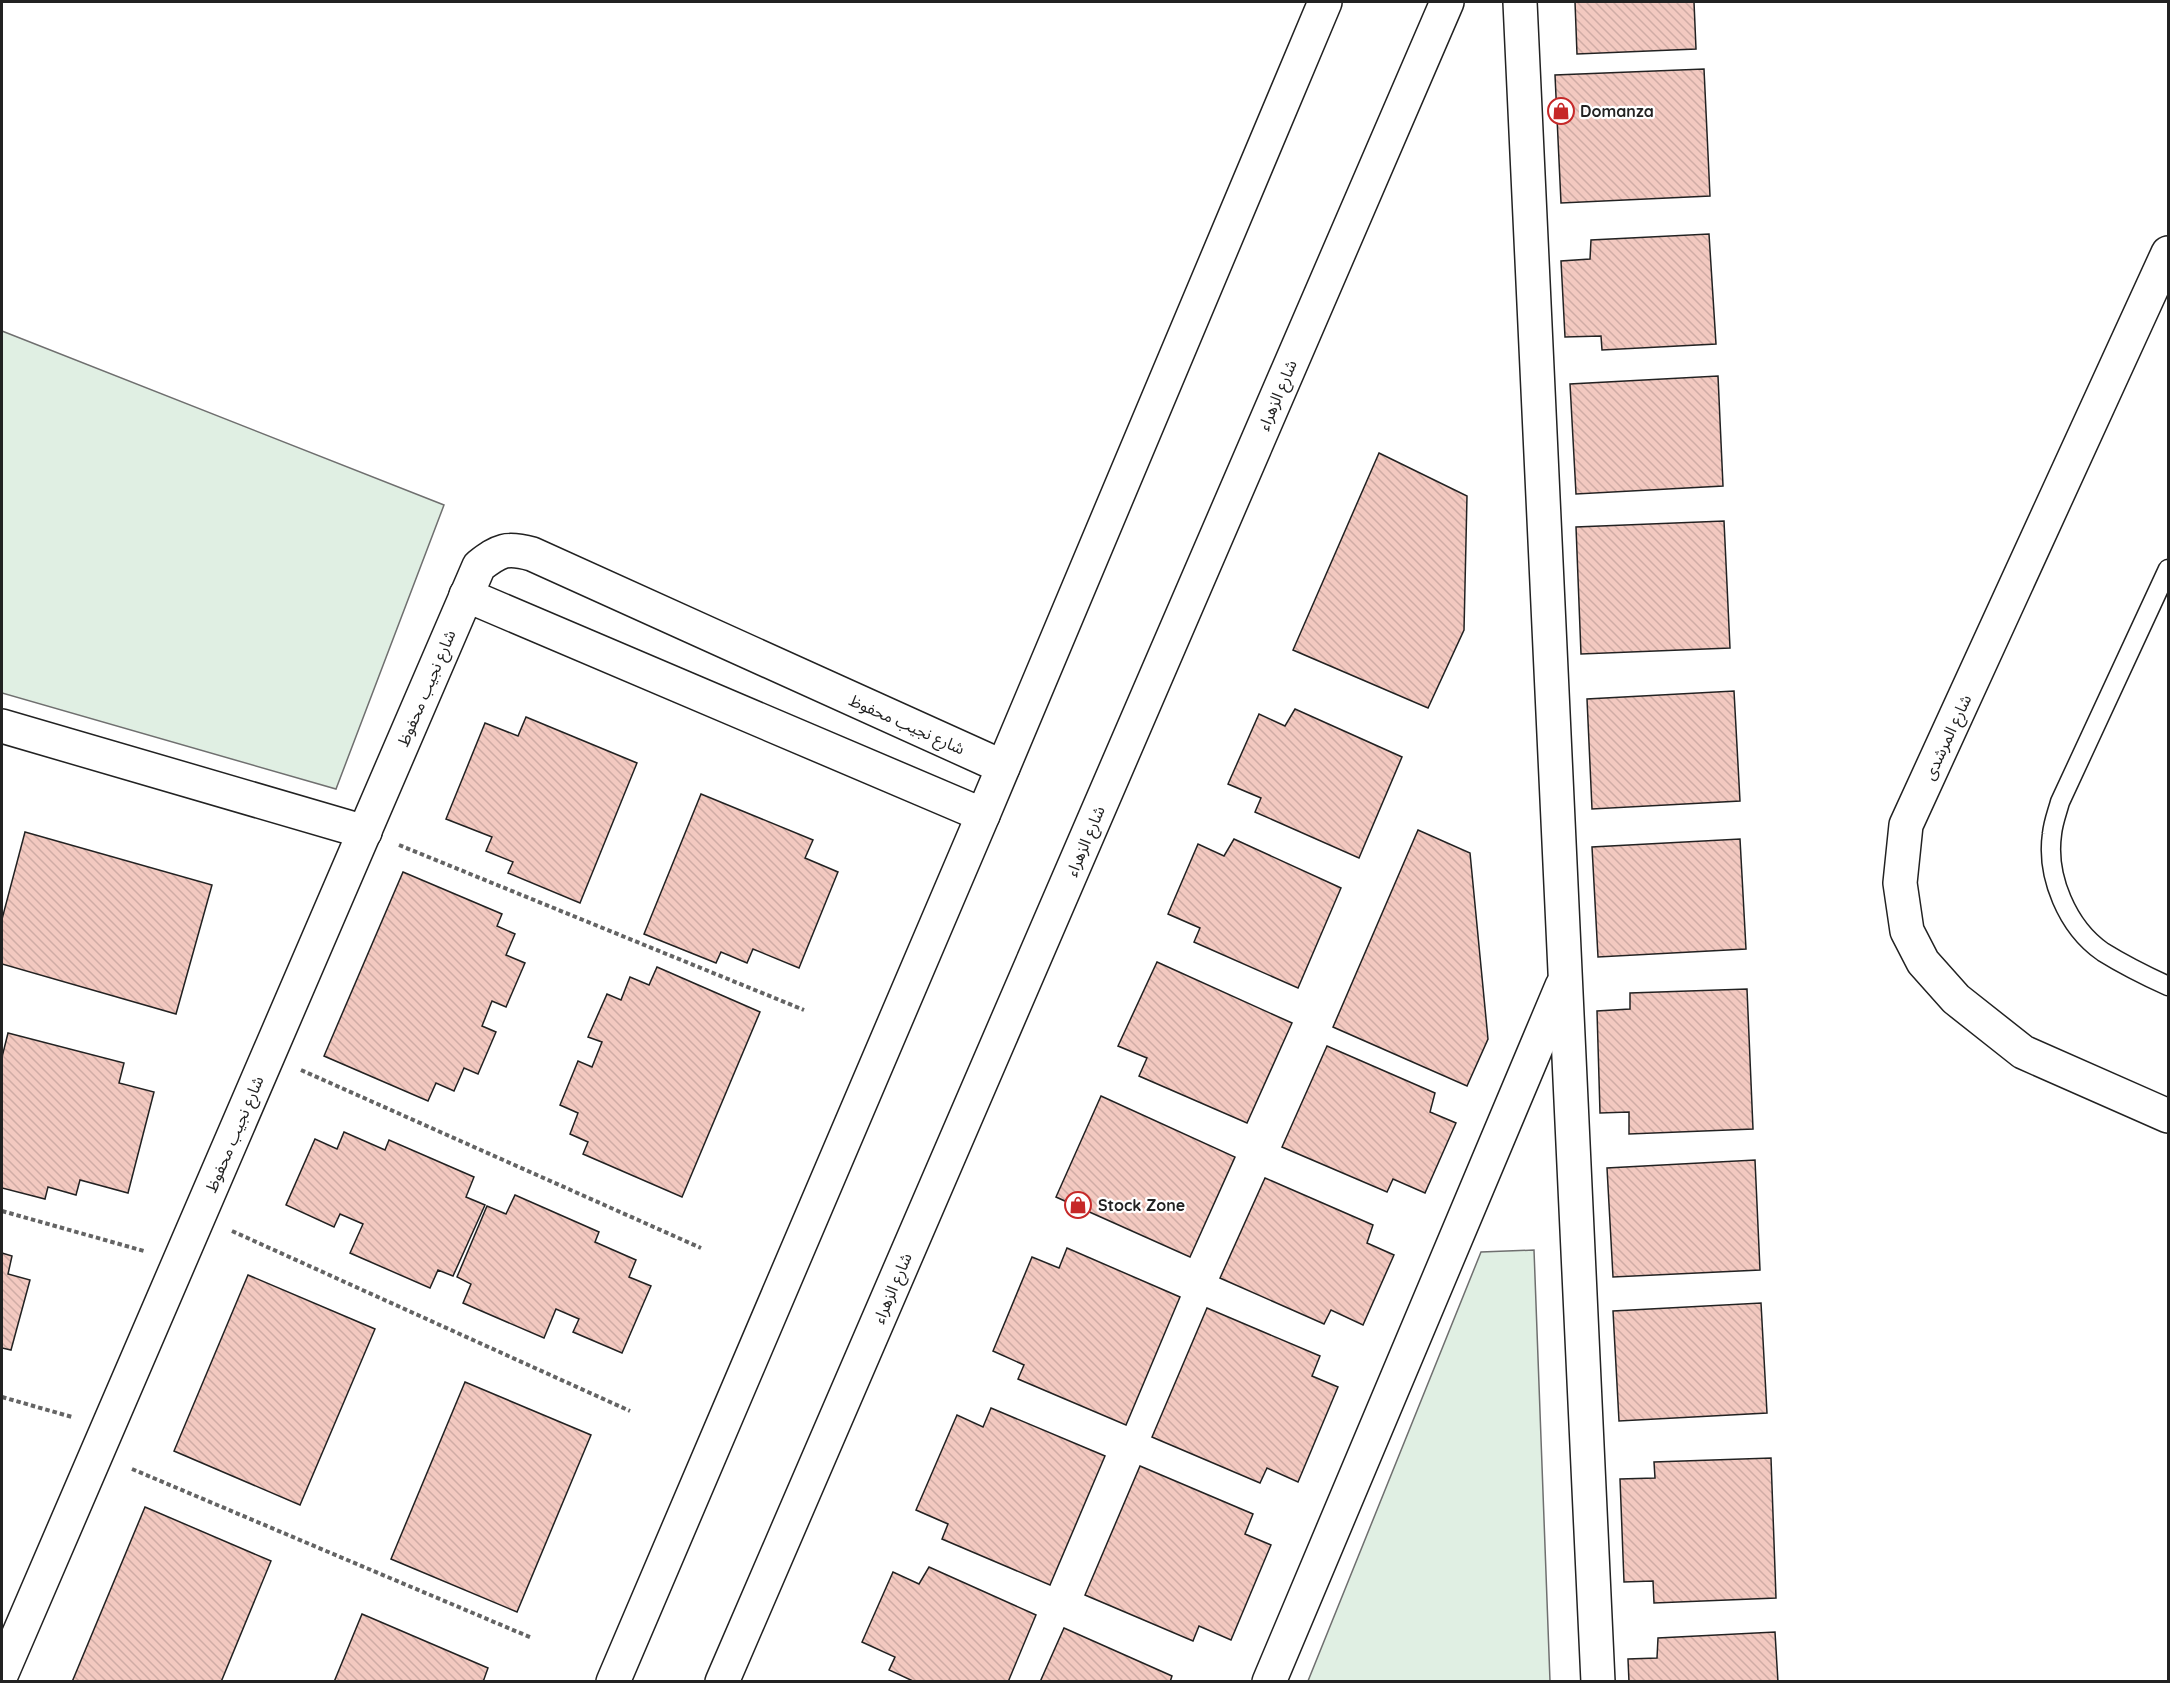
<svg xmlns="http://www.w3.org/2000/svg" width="2170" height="1683" font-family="Quicksand,'Noto Sans Arabic',sans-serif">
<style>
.green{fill:#e0efe3;stroke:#6f6f6f;stroke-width:1.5}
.building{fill:url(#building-back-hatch);stroke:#222;stroke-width:1.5}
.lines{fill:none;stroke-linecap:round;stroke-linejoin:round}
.lane-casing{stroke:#222;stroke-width:21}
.street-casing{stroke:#222;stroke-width:36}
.secondary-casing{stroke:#222;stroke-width:36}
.path{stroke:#646464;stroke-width:4;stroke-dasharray:4.5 3;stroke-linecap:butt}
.lane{stroke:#fff;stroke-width:18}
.street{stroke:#fff;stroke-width:33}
.secondary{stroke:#fff;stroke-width:33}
.labels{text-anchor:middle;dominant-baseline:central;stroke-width:4.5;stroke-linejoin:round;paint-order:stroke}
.poi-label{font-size:16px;font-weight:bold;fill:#222;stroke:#fff;text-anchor:start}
.street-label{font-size:16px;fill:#222;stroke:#fff}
</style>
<defs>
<pattern id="building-back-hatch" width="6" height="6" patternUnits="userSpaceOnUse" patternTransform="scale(1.5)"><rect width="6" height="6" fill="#f3c9c0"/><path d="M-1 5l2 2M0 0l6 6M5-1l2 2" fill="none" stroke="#d0aca5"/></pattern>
</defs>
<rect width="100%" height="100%" fill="#fff"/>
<g class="green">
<polygon points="2,331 444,505 336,789 2,693"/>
<polygon points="1534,1250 1550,1681 1308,1681 1481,1252"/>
</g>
<g class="building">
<polygon points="1575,2 1694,2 1696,49 1577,54"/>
<polygon points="1704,69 1710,196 1561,203 1555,75"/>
<polygon points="1709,234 1716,344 1602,350 1601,336 1565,337 1561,261 1590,259 1591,240"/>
<polygon points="1718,376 1723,486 1576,494 1570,384"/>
<polygon points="1379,453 1467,496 1464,630 1428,708 1293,650"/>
<polygon points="1724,521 1730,648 1581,654 1576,527"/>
<polygon points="1734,691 1740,801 1592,809 1587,699"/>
<polygon points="1295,709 1402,757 1359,858 1255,812 1261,798 1228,784 1259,714 1285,726"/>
<polygon points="526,717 637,763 580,903 508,873 513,862 486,851 492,837 446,819 485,723 518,736"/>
<polygon points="701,794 813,840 805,858 838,872 799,968 753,949 747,963 721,952 716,963 644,934"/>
<polygon points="1418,830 1470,853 1488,1039 1467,1086 1333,1027"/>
<polygon points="25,832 212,885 176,1014 2,964 2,919"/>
<polygon points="1234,839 1341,888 1298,988 1194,942 1200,928 1168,914 1198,844 1224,856"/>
<polygon points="1740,839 1746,949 1598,957 1592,847"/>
<polygon points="403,872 502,914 497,926 515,934 506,955 525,963 506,1007 492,1001 482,1026 496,1032 478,1074 464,1068 454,1091 436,1083 428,1101 324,1056"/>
<polygon points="1157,962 1292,1023 1247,1123 1139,1076 1147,1058 1118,1046"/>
<polygon points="657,967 760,1012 682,1197 583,1154 588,1142 570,1134 578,1113 560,1105 578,1061 592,1067 602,1042 588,1037 607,994 621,1000 630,977 649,985"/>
<polygon points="1747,989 1753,1129 1629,1134 1629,1112 1600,1113 1597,1011 1630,1009 1630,993"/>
<polygon points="8,1033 124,1063 119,1083 154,1092 128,1193 80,1180 76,1195 48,1187 45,1199 2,1188 2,1057"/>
<polygon points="1327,1046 1435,1093 1430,1112 1456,1123 1425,1193 1393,1179 1387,1192 1282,1147"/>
<polygon points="1101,1096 1235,1157 1190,1257 1056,1197"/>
<polygon points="344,1132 385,1150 389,1140 474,1177 466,1197 485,1205 453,1276 438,1270 430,1288 350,1253 363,1224 340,1214 334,1227 286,1205 315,1139 337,1149"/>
<polygon points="1755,1160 1760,1270 1613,1277 1607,1168"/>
<polygon points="1265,1178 1373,1225 1367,1243 1394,1255 1363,1325 1331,1310 1324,1324 1220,1278"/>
<polygon points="515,1195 599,1232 595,1242 636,1260 629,1277 651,1286 622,1353 573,1332 579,1319 556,1309 544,1338 463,1303 471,1284 457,1277 487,1206 506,1214"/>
<polygon points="1067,1248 1180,1297 1126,1425 1018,1379 1024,1365 993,1351 1032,1257 1059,1268"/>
<polygon points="2,1253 12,1256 8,1274 30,1280 11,1350 2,1348"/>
<polygon points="248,1275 375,1329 300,1505 174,1451"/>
<polygon points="1761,1303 1767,1413 1619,1421 1613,1311"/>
<polygon points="1207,1308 1320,1356 1312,1376 1338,1387 1298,1482 1267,1468 1260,1483 1152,1437"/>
<polygon points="465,1382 591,1435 517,1612 391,1559"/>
<polygon points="991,1408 1105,1456 1050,1585 942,1539 948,1524 916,1510 957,1415 983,1427"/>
<polygon points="1771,1458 1776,1598 1654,1603 1653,1581 1624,1582 1620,1479 1655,1478 1654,1462"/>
<polygon points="1140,1466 1253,1514 1245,1534 1271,1545 1231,1640 1199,1626 1193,1641 1085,1595"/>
<polygon points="145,1507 271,1561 221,1682 72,1682"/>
<polygon points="929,1567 1036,1615 1008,1682 915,1682 889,1670 895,1657 862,1642 893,1572 919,1584"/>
<polygon points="362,1614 488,1668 483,1682 334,1682"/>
<polygon points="1064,1628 1172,1676 1170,1682 1040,1682"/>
<polygon points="1775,1632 1778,1682 1629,1682 1628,1659 1657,1658 1658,1638"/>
</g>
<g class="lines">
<defs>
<path id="lane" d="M2168,569L2060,802C2057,813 2053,823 2052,834C2046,876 2067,927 2103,952C2124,965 2146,976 2168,986"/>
<g id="street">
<polyline points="1520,2 1598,1682"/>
<polyline points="2168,253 1906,825 1900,883 1907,931 1923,962 1956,999 2023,1052 2168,1116"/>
<polyline points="466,595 983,815"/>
<polyline points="2,726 365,832"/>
<path d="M2,1673L479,566C500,550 506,547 532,554L1003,767"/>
<polyline points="1269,1682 1562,986"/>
</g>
<g id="secondary">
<polyline points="613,1682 983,815 1325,2"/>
<polyline points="722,1682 1447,2"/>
</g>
</defs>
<use href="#lane" class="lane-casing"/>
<use href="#street" class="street-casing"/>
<use href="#secondary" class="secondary-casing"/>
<g class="path">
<polyline points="399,845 804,1010"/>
<polyline points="301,1070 701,1248"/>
<polyline points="2,1211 144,1251"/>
<polyline points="232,1231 630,1411"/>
<polyline points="2,1397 72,1417"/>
<polyline points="132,1469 532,1638"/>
</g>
<use href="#lane" class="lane"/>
<use href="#street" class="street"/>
<use href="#secondary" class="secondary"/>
</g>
<defs>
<symbol id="shop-ring" viewBox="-11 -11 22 22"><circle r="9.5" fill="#fff" stroke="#c62828" stroke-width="1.5"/><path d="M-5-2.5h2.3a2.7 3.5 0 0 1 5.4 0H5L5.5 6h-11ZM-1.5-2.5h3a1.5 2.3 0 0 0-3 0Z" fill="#c62828"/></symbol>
</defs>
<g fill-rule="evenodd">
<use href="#shop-ring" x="1546" y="96" width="30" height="30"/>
<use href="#shop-ring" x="1063" y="1190" width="30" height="30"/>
</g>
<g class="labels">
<g class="poi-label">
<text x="1580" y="111">Domanza</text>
<text x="1098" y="1205">Stock Zone</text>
</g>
<g class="street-label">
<text transform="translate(1277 395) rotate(-67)">شارع الزهراء</text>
<text transform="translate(426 688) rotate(-67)">شارع نجيب محفوظ</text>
<text transform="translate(907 724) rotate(24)">شارع نجيب محفوظ</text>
<text transform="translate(1947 737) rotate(-65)">شارع المرشدى</text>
<text transform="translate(1085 841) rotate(-67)">شارع الزهراء</text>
<text transform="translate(234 1134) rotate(-67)">شارع نجيب محفوظ</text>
<text transform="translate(892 1288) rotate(-67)">شارع الزهراء</text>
</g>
</g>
<rect width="2170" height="1683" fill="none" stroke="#222222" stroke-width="6"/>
</svg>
